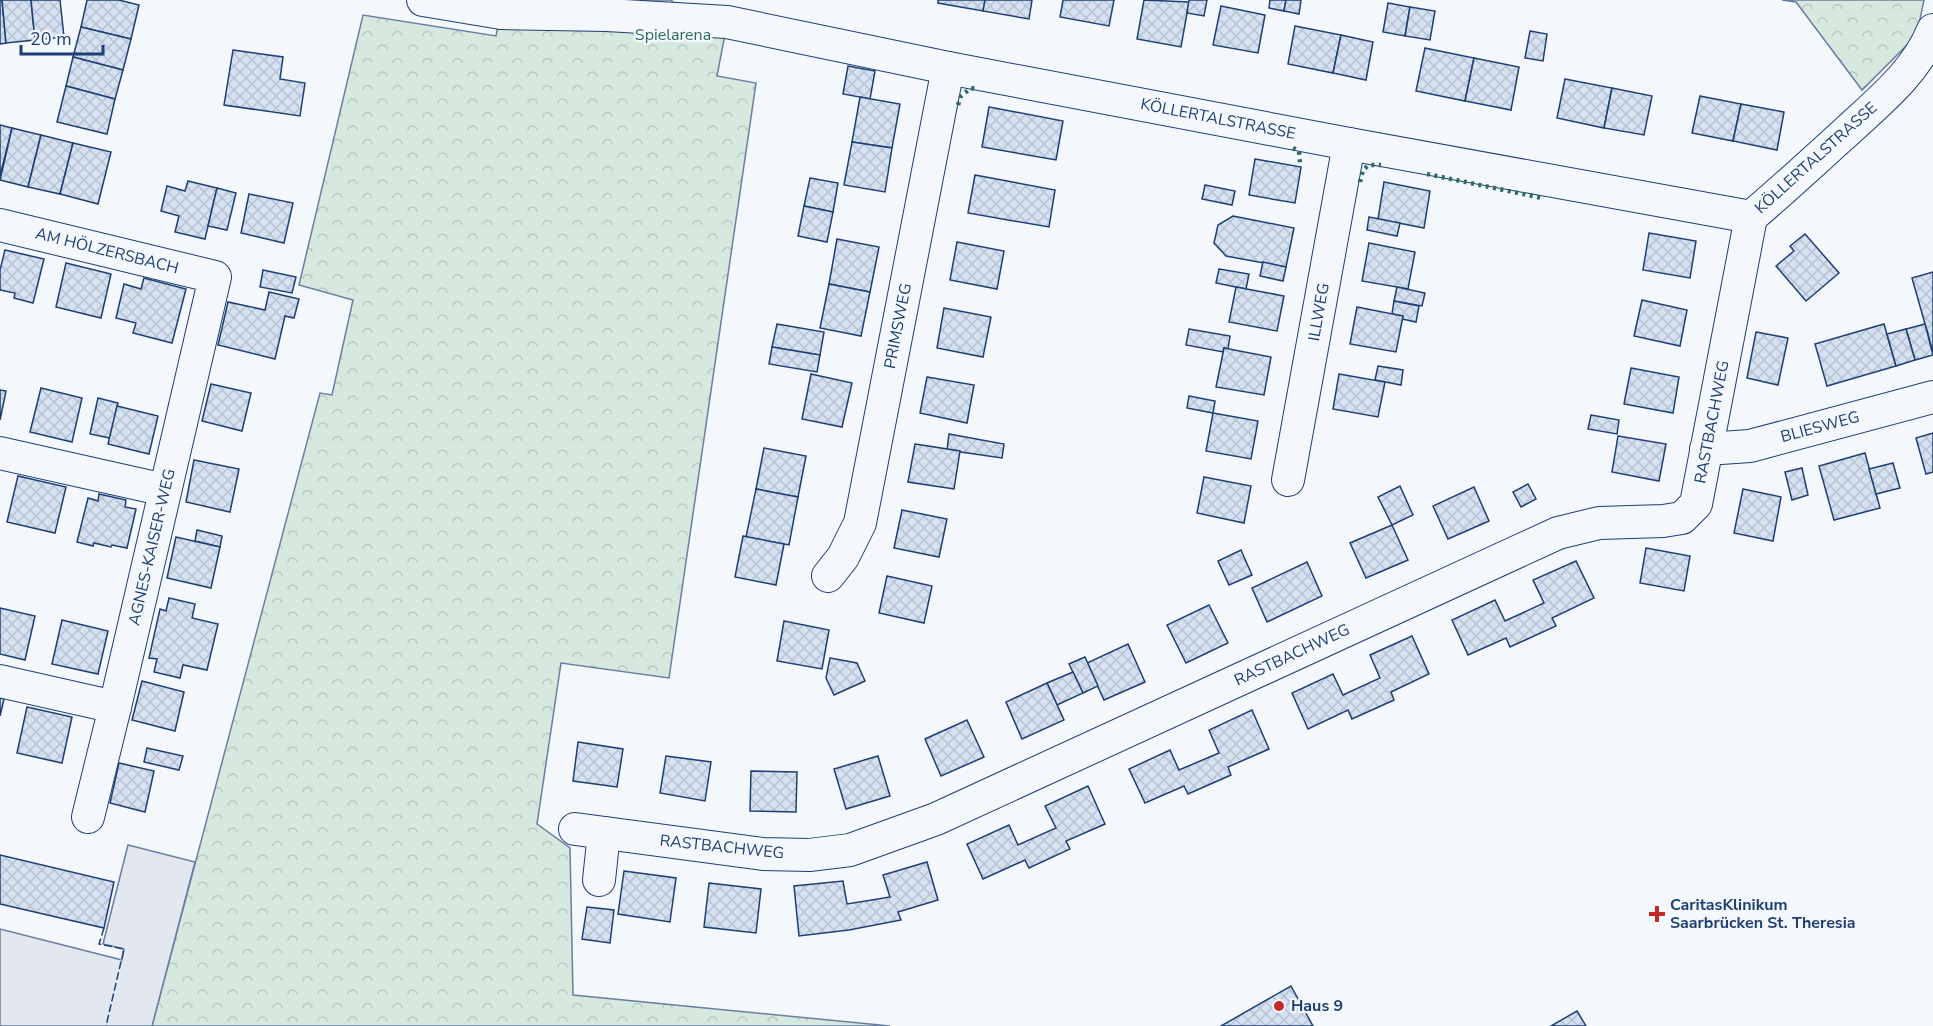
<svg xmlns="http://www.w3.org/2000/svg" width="1933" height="1026" font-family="'Nunito Sans',sans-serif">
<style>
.forest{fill:url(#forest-crowns);stroke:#687fa3;stroke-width:1.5}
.parking{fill:#e3e8f0;stroke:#687fa3;stroke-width:1.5}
.building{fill:url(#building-cross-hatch);stroke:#1d3f73;stroke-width:1.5}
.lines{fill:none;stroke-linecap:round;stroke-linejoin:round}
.minor-casing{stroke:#1d3f73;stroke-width:34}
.minor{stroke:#f4f7fb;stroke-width:32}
.hedge{stroke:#2c6c60;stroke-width:4.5;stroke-dasharray:3 4.5;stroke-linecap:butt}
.fence{stroke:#1d3f73;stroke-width:1.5;stroke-dasharray:8 3;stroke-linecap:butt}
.poi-dot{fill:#c62828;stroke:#f4f7fb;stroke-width:2}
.labels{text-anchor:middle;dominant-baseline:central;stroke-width:4.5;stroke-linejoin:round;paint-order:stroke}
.park-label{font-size:16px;fill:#2c6c60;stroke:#f4f7fb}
.street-label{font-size:16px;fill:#1d3f73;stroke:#f4f7fb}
.poi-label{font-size:16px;font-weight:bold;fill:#1d3f73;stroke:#f4f7fb;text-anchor:start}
</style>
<defs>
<pattern id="forest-crowns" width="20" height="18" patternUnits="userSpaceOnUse" patternTransform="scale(1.5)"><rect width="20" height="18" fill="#d7e8df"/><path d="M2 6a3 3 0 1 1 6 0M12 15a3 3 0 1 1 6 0" fill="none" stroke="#b8c8c3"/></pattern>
<pattern id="building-cross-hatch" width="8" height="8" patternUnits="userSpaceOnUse" patternTransform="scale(1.5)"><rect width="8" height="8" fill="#d5e0f0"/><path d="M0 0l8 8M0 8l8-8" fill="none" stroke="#b6c1d1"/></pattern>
</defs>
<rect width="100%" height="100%" fill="#f4f7fb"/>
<g class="forest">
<polygon points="503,0 672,0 672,2 729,13 717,76 756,83 669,678 561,663 537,824 570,848 573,995 890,1026 152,1026 320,393 332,395 353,300 299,285 363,15 496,36"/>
<polygon points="1782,0 1924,0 1919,24 1909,43 1862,90 1796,2"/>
</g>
<polygon class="parking" points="128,845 195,862 152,1026 0,1026 0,929 122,960 124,949 103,944"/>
<g class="building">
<polygon points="0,0 2,0 6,43 0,44"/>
<polygon points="2,0 31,0 35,40 6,43"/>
<polygon points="31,0 60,0 64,37 35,40"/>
<polygon points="87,0 119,0 139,5 131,39 81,27"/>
<polygon points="938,0 985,0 983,11 938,3"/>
<polygon points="985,0 1032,0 1029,19 983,11"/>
<polygon points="1063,0 1114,0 1109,26 1060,17"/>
<polygon points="1144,0 1189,2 1181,47 1137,39"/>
<polygon points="1189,0 1207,0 1204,16 1187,13"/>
<polygon points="1270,0 1286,0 1284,11 1269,8"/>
<polygon points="1286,0 1301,0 1299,14 1284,11"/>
<polygon points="1388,3 1410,7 1405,36 1383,32"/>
<polygon points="1221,6 1265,15 1258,53 1213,45"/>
<polygon points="1410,7 1435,11 1430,40 1405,36"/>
<polygon points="1295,26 1341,35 1333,73 1288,64"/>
<polygon points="81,27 131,39 123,70 73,57"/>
<polygon points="1530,31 1547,34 1543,61 1525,58"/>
<polygon points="1341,35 1373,42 1366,80 1333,73"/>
<polygon points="1425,48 1474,58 1465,101 1416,91"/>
<polygon points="233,50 283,57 280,79 305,83 300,116 224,105"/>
<polygon points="73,57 123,70 115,99 66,86"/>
<polygon points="1474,58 1519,67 1511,110 1465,101"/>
<polygon points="848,66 875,71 870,99 843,94"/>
<polygon points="1565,79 1612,88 1604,128 1557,118"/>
<polygon points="66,86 115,99 107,134 57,122"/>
<polygon points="1612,88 1652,96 1644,135 1604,128"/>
<polygon points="1700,96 1741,104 1733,141 1692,133"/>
<polygon points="860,97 900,104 892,148 852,142"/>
<polygon points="1741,104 1784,112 1777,150 1733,141"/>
<polygon points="989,107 1063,121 1056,160 982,147"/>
<polygon points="0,125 12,128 0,176"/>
<polygon points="12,128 41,135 28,187 0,180"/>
<polygon points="41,135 73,143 60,194 28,187"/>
<polygon points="852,142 892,148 885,192 844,185"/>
<polygon points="73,143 111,152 98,204 60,194"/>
<polygon points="1255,159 1301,167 1295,203 1249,195"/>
<polygon points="975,175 1055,190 1049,227 968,213"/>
<polygon points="810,178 838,183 833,212 804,206"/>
<polygon points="188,181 217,188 205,239 175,232 179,216 161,211 167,186 185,191"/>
<polygon points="1384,182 1430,191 1424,228 1378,219"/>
<polygon points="1205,185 1235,191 1232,205 1202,199"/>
<polygon points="217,188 236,193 227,230 208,226"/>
<polygon points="249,194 293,203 284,243 241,233"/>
<polygon points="804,206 833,212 827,242 798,236"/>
<polygon points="1233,216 1294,228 1286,267 1226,256 1214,243 1218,225"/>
<polygon points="1369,217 1400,223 1397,236 1367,230"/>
<polygon points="1649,233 1696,241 1690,278 1643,270"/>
<polygon points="1805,234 1839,273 1806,301 1776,266 1794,251 1790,246"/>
<polygon points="837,239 879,247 870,292 829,284"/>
<polygon points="957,242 1004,251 997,289 950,280"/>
<polygon points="1369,243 1415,252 1408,289 1362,281"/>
<polygon points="5,250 44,259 33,303 14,298 15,293 0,290 0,270"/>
<polygon points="1263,262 1286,267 1283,281 1260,276"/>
<polygon points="66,263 111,274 101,318 56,307"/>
<polygon points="1219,269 1249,274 1246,289 1216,283"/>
<polygon points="263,270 296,277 292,293 260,287"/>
<polygon points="1933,272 1933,352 1912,278"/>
<polygon points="144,278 186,289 172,343 133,333 136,323 116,318 124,284 141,289"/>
<polygon points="829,284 870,292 861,336 820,328"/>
<polygon points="1236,287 1284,296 1277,331 1229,322"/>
<polygon points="1397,287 1425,293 1422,306 1394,301"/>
<polygon points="269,292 299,299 294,318 285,316 275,359 218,345 228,302 265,310"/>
<polygon points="1642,300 1687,310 1680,346 1634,336"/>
<polygon points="1394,301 1419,306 1416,322 1402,319 1403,316 1392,314"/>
<polygon points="1357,307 1403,316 1396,352 1350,344"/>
<polygon points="944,308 991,317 983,357 937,348"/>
<polygon points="777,324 824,332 820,355 772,347"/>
<polygon points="1884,324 1896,366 1827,386 1815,344"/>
<polygon points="1925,324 1933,355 1915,360 1906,329"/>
<polygon points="1189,329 1230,336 1228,349 1224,348 1223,352 1186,345"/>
<polygon points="1906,329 1915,360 1896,366 1887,334"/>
<polygon points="1756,332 1788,338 1778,385 1747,378"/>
<polygon points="772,347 820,355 817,372 769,364"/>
<polygon points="1224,348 1271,357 1264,395 1216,387"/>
<polygon points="1378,366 1403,370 1401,385 1375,380"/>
<polygon points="1631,368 1679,377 1673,413 1624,404"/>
<polygon points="811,374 852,383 842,427 802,419"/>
<polygon points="1339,374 1385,382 1378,417 1333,409"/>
<polygon points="927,377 974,385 967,423 920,413"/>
<polygon points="211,384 251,393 242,431 202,421"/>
<polygon points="41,388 82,398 72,442 30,432"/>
<polygon points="0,390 6,391 0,420"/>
<polygon points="1189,396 1215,401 1213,413 1187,408"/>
<polygon points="98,398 118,403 110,438 90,434"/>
<polygon points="117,406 158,416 149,454 108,444"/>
<polygon points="1213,413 1258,421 1251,459 1206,451"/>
<polygon points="1591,415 1619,420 1617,434 1588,429"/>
<polygon points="1933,433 1933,472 1926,474 1916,438"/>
<polygon points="949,434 1004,444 1002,458 947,450"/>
<polygon points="1618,436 1666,444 1659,481 1612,472"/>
<polygon points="915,444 960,451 954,489 908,482"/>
<polygon points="764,448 806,456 798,497 756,489"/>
<polygon points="1865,453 1880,508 1834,520 1819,466"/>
<polygon points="194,460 239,469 230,512 186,502"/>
<polygon points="1893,463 1900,488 1876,494 1869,469"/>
<polygon points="1802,468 1808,495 1792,500 1785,472"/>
<polygon points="18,476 66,487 55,533 7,522"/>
<polygon points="1204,477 1251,486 1244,523 1197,513"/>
<polygon points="1528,484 1536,499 1521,507 1513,492"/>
<polygon points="1400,486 1413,515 1392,525 1378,497"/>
<polygon points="1474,487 1489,521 1448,539 1433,506"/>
<polygon points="756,489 798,497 789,545 746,537"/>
<polygon points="1743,489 1781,497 1773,541 1734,533"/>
<polygon points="99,494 126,500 125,507 136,509 127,548 112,545 111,547 94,543 93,546 77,542 88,498 98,501"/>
<polygon points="902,510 947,519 939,557 894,548"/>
<polygon points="1392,525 1408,560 1366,578 1350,543"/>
<polygon points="197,530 222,536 220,547 195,541"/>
<polygon points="743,536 784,544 776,585 735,577"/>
<polygon points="176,537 220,547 211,588 167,578"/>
<polygon points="1646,548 1690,556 1684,591 1640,583"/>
<polygon points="1241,550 1252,575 1229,585 1218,561"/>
<polygon points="1576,561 1594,598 1552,618 1556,626 1510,647 1506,638 1468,655 1452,620 1495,600 1505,621 1544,603 1533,580"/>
<polygon points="1307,562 1322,596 1267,622 1252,588"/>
<polygon points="887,576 932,586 924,623 879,613"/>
<polygon points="169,598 195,604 192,618 218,624 207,670 183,665 180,678 154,672 157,659 149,658 160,609 166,611"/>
<polygon points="1209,605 1228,643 1186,663 1167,625"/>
<polygon points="0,608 35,616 25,660 0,654"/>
<polygon points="62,620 108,631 98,674 52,664"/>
<polygon points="784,621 829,630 822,669 777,661"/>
<polygon points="1412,636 1429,674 1391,692 1394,700 1352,719 1348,710 1308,729 1292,693 1333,674 1343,695 1380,678 1370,655"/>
<polygon points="1128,644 1145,682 1104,700 1087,663"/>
<polygon points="1085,657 1098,686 1083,693 1069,664"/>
<polygon points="830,658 857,663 865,681 834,695 826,678"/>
<polygon points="1073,672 1083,693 1057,705 1047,683"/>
<polygon points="142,681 184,692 175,731 132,720"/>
<polygon points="1047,683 1064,720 1022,739 1006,702"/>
<polygon points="0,698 4,699 0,716"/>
<polygon points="27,707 72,717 62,763 17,753"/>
<polygon points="1252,710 1269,749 1228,767 1231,775 1188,794 1184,786 1145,803 1129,769 1170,750 1179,770 1219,753 1209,730"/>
<polygon points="967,720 984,757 941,776 925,739"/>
<polygon points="578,742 623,749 617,787 573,781"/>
<polygon points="147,748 183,756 179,770 144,762"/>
<polygon points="666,756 711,762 705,801 660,793"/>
<polygon points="878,756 890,796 846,809 834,769"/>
<polygon points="119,763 154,771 145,812 110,803"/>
<polygon points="751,771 797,772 796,812 750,811"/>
<polygon points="1088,786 1105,824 1066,841 1070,849 1029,868 1025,860 983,879 967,844 1009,825 1018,845 1056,828 1045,806"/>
<polygon points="0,855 114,882 104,928 0,904"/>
<polygon points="927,862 938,900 898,912 901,920 849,930 799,936 794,886 843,881 847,904 872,900 890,897 883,875"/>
<polygon points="624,871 676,878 670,922 618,914"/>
<polygon points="709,883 761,889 756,933 704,927"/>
<polygon points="587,907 614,910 610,943 582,939"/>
<polygon points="1291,986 1313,1026 1221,1026"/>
<polygon points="1577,1011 1586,1026 1551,1026"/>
</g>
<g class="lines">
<defs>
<g id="minor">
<path d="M423,0L501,13L607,15L727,22L948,68L1349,144L1751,217C1783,190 1813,162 1844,134C1877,103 1916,73 1933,30"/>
<polyline points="0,225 215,277 115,707 88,817"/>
<polyline points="1706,449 1750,446 1933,397"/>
<polyline points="0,453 165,490"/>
<polyline points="1288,480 1349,144"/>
<polyline points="828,576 843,557 860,523 948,68"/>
<polyline points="0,681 115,707"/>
<polyline points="575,829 763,854 809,855 850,850 936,819 1558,533 1599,523 1663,521 1682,518 1696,504 1751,217"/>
<polyline points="599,880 604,833"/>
</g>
</defs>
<use href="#minor" class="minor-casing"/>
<use href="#minor" class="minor"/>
<g class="hedge">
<polyline points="958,105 961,96 971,88 975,89"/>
<polyline points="1293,148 1299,151 1300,163"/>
<polyline points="1427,174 1542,198"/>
<polyline points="1360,182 1363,170 1369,165 1381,165"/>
</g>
<polyline class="fence" points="104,928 99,944 124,949 106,1026"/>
</g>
<g class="poi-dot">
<path d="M1654 905h6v6h6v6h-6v6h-6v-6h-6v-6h6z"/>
<circle cx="1279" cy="1006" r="6"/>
</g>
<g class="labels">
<g class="park-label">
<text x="673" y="35">Spielarena</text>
</g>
<g class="street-label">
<text transform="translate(1218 119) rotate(11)">KÖLLERTALSTRASSE</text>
<text transform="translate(1816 158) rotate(-42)">KÖLLERTALSTRASSE</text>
<text transform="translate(107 251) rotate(14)">AM HÖLZERSBACH</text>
<text transform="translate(1319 312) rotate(-80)">ILLWEG</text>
<text transform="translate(898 326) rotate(-79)">PRIMSWEG</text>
<text transform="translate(1712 422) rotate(-79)">RASTBACHWEG</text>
<text transform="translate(1820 427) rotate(-15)">BLIESWEG</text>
<text transform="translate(152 547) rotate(-77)">AGNES-KAISER-WEG</text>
<text transform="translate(1292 655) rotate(-25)">RASTBACHWEG</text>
<text transform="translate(722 847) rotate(6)">RASTBACHWEG</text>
</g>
<g class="poi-label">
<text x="1670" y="905">CaritasKlinikum<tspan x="1670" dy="18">Saarbrücken St. Theresia</tspan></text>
<text x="1291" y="1006">Haus 9</text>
</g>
</g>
<path d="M21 45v9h82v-9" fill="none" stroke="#1d3f73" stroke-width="3"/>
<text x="30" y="45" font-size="18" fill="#1d3f73" stroke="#f4f7fb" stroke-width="4.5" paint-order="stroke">20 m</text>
</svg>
